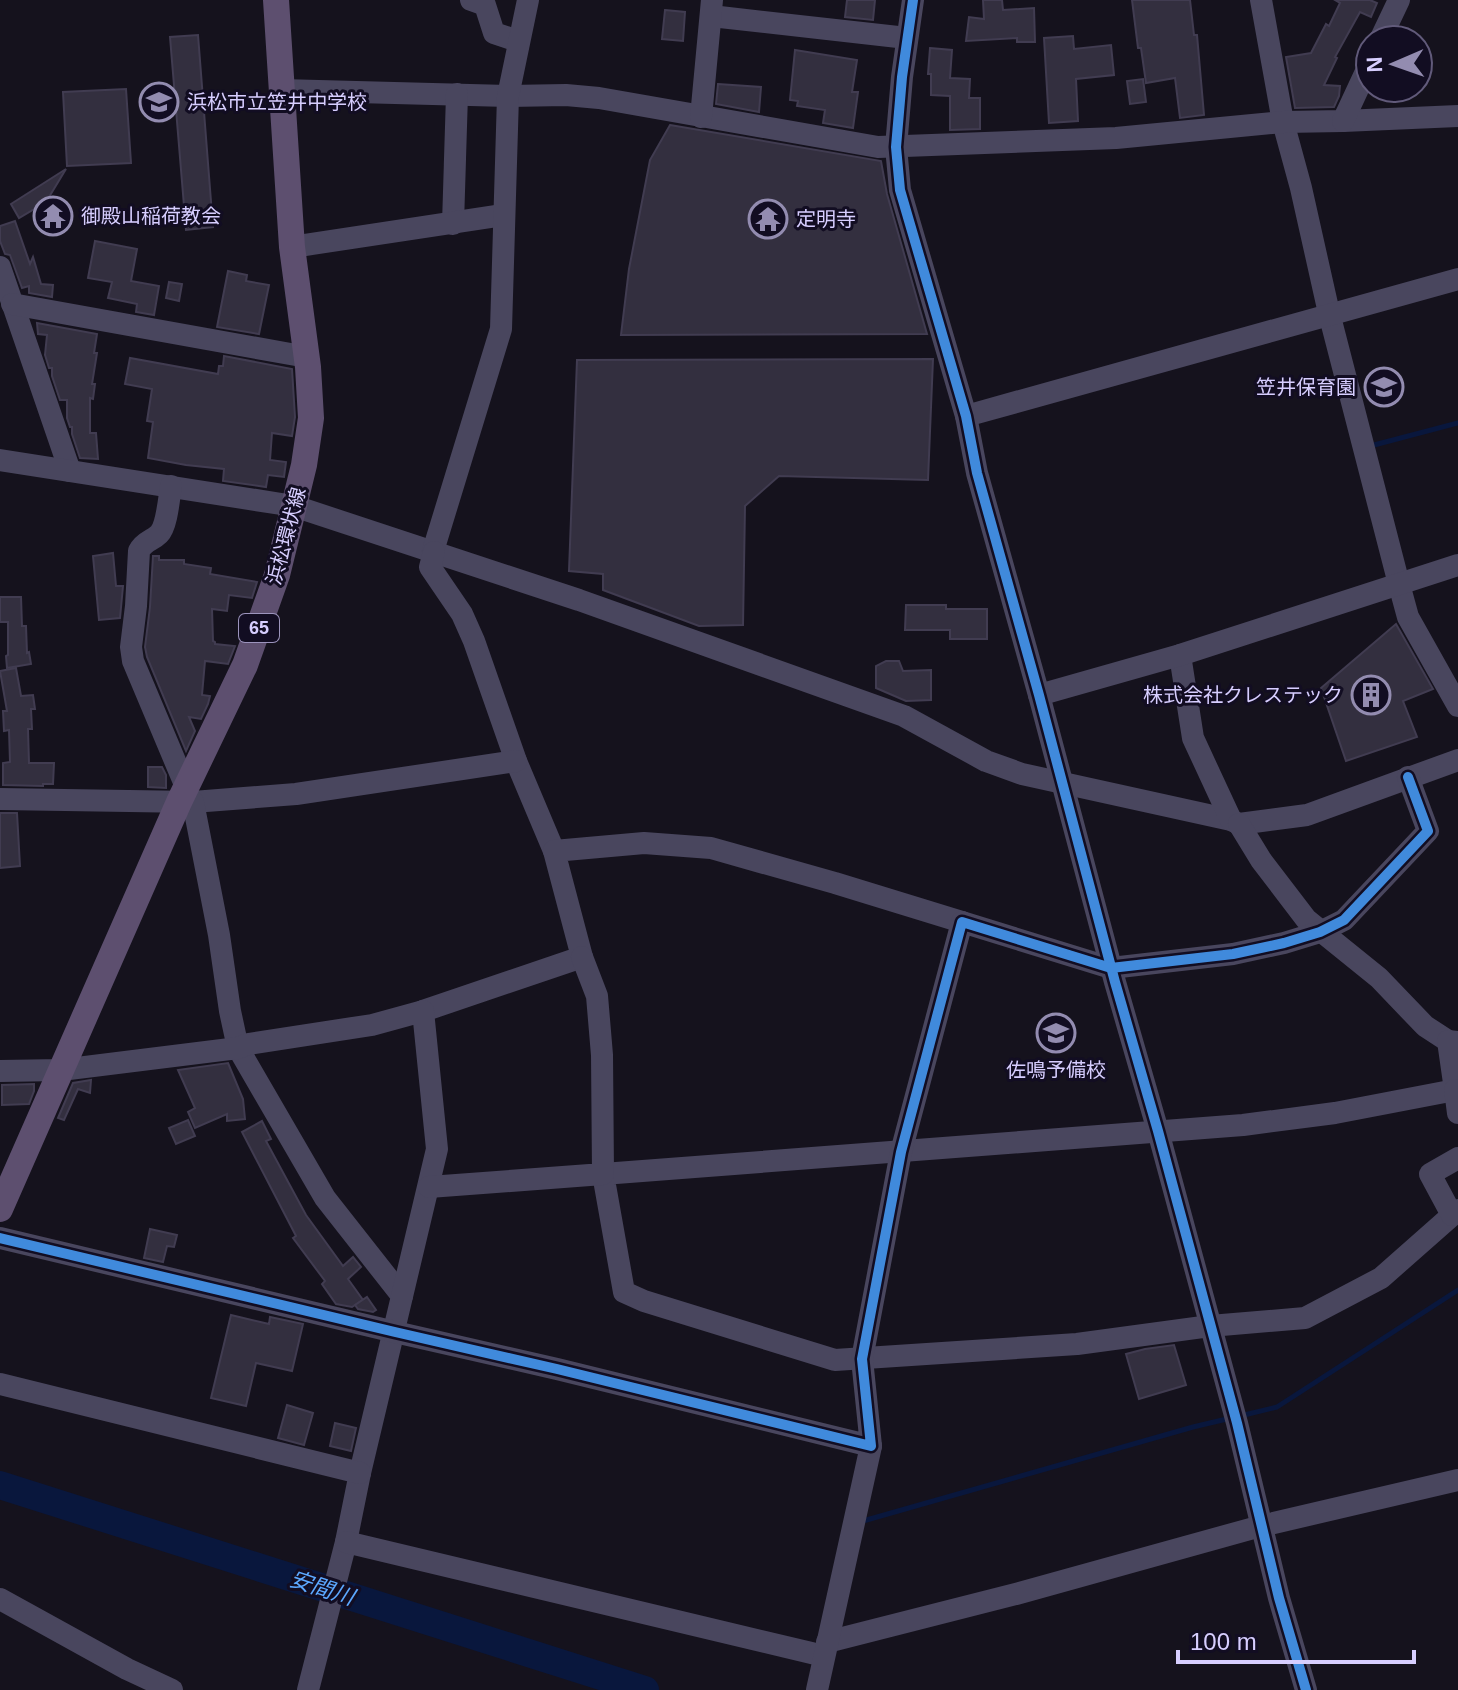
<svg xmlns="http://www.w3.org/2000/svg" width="1458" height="1690" font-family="Arial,'Noto Sans JP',sans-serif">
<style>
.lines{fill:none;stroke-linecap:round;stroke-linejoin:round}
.stream{stroke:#09173d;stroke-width:5}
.river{stroke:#09173d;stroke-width:28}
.building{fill:#332f3f;stroke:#413c51;stroke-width:2}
.minor{stroke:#49465e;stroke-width:22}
.major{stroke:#5d4f6f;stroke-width:26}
.cycleway-casing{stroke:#120d22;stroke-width:15}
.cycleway{stroke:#408adc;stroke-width:10}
.labels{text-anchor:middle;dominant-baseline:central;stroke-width:6;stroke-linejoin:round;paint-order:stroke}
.shield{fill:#120d22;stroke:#9c94bd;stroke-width:2}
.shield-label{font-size:18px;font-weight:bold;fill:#d7ceff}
.poi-label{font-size:20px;fill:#d7ceff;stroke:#120d22;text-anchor:start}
.street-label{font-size:20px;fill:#d7ceff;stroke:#120d22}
.water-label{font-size:22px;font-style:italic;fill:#5ca8ff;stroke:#120d22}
</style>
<rect width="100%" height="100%" fill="#15121d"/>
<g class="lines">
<g class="stream">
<polyline points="1374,445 1458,423"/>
<polyline points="1240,1416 1277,1407 1458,1290"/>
<polyline points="863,1521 1193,1427 1231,1418"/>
</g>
<polyline class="river" points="0,1485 645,1690"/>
</g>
<g class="building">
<polygon points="847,0 875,0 873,20 845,17"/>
<polygon points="983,0 1002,0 1003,10 1034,8 1035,42 1017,42 1017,38 966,41 969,17 984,19"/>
<polygon points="1132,0 1190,0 1194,35 1197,35 1204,115 1180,118 1175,78 1146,83 1141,48 1138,48"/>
<polygon points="1335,0 1370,0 1377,3 1371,17 1360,12 1335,57 1337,58 1324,85 1340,86 1339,96 1334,107 1295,108 1286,57 1311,53 1326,24 1329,26 1340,3"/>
<polygon points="665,10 685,12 683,41 662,39"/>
<polygon points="198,35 213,227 186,230 170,37"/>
<polygon points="1073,36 1074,49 1111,45 1114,75 1076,79 1078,121 1049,123 1044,38"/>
<polygon points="930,48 952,50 950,78 970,79 969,98 980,98 980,129 950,130 950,96 931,95 931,74 928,74"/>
<polygon points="795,50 857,60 852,92 858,92 853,128 823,123 825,110 797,106 798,101 790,100"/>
<polygon points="1143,79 1146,102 1130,104 1127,81"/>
<polygon points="718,84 761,87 759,112 716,104"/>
<polygon points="126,89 131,163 67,166 63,92"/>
<polygon points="670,125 881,161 887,194 927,334 621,335 629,269 650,160"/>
<polygon points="66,169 46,202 19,218 11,204"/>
<polygon points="15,221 30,264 33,257 41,284 53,285 52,297 29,293 29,286 22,288 10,255 5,254 0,241 0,226"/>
<polygon points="95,241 137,249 131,281 159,286 154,315 136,312 137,304 108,298 112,282 88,278"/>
<polygon points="228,271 247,275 246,281 269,285 259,334 217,327"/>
<polygon points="169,282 182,284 179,301 166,298"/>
<polygon points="37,323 97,334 94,353 97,353 92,384 95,384 93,399 90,398 90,433 96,433 98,459 80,458 72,434 72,427 70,427 67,418 67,400 60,400 52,376 52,368 49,368 45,355 47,335 38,334"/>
<polygon points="224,356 292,369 295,417 292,436 272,433 270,460 286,462 284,477 268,475 266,487 223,481 224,469 186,465 148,458 153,422 147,421 152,389 125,384 130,358 218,374 219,366 223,366"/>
<polygon points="933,359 928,480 779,476 745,506 743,625 699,626 603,590 603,574 569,571 577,360"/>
<polygon points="113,553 116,586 123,586 120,618 99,620 93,556"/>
<polygon points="153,556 159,556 159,560 184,560 184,564 211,568 210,574 257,582 252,598 229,595 227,611 212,609 213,641 215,642 215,644 235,646 228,664 205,661 202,695 210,696 208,704 201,719 189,717 195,731 186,751 147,657 145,647 150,607"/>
<polygon points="0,597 21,597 22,626 26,626 27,653 29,652 31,664 7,668 6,656 8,655 8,622 0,622"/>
<polygon points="906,605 946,605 946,609 987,609 987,639 950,639 950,630 905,630"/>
<polygon points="1396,624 1433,689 1403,701 1417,737 1346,761 1321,688"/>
<polygon points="886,661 899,661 903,671 931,670 931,700 906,701 876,688 876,666"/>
<polygon points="16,668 21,696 33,695 35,709 31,709 32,729 28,729 29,763 54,763 53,784 43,784 43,786 3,785 3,763 10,762 9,730 4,731 3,711 7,711 0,671"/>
<polygon points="148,767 162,767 166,775 166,788 148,787"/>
<polygon points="0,813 17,813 20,866 0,868"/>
<polygon points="228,1063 243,1099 245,1119 227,1121 227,1114 195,1128 188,1112 195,1108 178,1070"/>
<polygon points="91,1080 90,1093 78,1089 64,1120 58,1118 73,1083"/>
<polygon points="34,1084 34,1091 29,1104 2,1105 2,1085"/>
<polygon points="188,1120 195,1136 176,1144 169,1128"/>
<polygon points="262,1121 271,1139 266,1141 306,1215 343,1266 353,1257 361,1267 348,1279 363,1300 352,1307 336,1304 322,1284 325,1281 293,1238 296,1236 242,1132"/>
<polygon points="150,1229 177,1235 174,1247 167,1246 163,1262 144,1258"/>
<polygon points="367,1297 376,1310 373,1312 358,1309 355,1305"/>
<polygon points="231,1315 269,1324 270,1317 303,1324 292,1371 256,1363 246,1406 211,1398"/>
<polygon points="1174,1345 1186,1385 1139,1399 1126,1354 1145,1349"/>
<polygon points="287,1405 313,1413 304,1445 278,1438"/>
<polygon points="335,1423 356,1428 351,1451 330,1446"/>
</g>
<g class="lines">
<g class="minor">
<polyline points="471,0 485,5 494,33 518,41"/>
<polyline points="913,0 902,77 896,147 900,190 966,416 977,473 1039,695 1115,982 1158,1131 1237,1423 1279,1598 1306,1690"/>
<polyline points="1261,0 1283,122 1301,188 1329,313 1399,584 1408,617 1458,706"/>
<polyline points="711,16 907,38"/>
<polyline points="1380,40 1399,0"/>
<polyline points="281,90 508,96 566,95 599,98 878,147 1116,138 1283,122 1343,121 1458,116"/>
<polyline points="701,117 712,0"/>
<polyline points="1343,121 1370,63"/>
<polyline points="453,224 457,94"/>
<polyline points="292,247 503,215"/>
<polyline points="0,267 70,471"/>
<polyline points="12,304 307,357"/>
<polyline points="966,416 1458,279"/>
<polyline points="0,460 294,506 579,600 904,716 986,761 1022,774 1231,820 1239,824 1307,815 1458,760"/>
<path d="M171,486C169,498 167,526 159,534C152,541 144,541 139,551L136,606L131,647L133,661L186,787"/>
<polyline points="433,551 501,329 508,96 528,0"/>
<polyline points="434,552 430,567 462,614 474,641 516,761 554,851"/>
<polyline points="1180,655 1193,738 1231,820"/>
<polyline points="1039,695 1180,655 1458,565"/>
<polyline points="0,799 193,802 296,794 516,761"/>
<polyline points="193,802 219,935 230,1011 238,1048 325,1198 402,1296"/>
<polyline points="1239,824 1261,860 1306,919 1379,978 1425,1026 1448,1041"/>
<polyline points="423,1011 582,957 554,851 644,843 711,848 835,883 962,922"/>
<polyline points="1458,1042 1448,1041 1455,1090 1335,1113 1243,1125 603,1174 624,1292 644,1301 835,1360 1077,1344 1210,1326 1305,1318 1381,1278 1458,1210"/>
<polyline points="0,1071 61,1070 238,1048 248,1044 372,1025 423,1011 437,1149 360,1473 346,1542 308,1690"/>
<polyline points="1455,1090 1458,1113"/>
<polyline points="429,1187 603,1174 602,1055 597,996 582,957"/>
<polyline points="1452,1215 1430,1174 1458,1158"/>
<polyline points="0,1238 395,1332 557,1369 871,1446 862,1359 901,1152 962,922 1111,968 1233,954 1284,943 1320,932 1344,920 1428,831 1408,777"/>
<polyline points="0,1384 360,1473"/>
<polyline points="346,1542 824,1656"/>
<polyline points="0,1599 127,1669 172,1690"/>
<polyline points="827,1642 1016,1594 1261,1526 1458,1480"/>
<polyline points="817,1690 871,1446"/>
</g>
<polyline class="major" points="0,1209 179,802 245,665 277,575 304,465 311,418 308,367 292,247 276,0"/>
<defs>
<g id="cycleway">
<polyline points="913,0 902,77 896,147 900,190 966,416 977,473 1039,695 1115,982 1158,1131 1237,1423 1279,1598 1306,1690"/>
<polyline points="0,1238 395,1332 557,1369 871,1446 862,1359 901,1152 962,922 1111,968 1233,954 1284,943 1320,932 1344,920 1428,831 1408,777"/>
</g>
</defs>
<use href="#cycleway" class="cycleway-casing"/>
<use href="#cycleway" class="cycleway"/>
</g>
<defs>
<symbol id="school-ring" viewBox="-11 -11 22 22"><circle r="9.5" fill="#120d22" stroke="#938cb0" stroke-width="1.5"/><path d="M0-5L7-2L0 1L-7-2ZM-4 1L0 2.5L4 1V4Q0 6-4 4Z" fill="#938cb0"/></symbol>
<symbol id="temple-ring" viewBox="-11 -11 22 22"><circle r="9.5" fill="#120d22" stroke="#938cb0" stroke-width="1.5"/><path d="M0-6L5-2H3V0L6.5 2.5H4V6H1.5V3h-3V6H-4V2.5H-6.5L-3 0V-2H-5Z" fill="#938cb0"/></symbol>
<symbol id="building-ring" viewBox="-11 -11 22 22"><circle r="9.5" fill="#120d22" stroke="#938cb0" stroke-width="1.5"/><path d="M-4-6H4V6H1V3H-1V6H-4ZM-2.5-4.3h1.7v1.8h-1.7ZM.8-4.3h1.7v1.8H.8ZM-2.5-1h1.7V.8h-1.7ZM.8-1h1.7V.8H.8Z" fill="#938cb0"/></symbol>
</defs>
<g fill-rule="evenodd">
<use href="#school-ring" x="137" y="80" width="44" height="44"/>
<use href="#temple-ring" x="31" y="194" width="44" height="44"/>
<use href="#temple-ring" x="746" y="197" width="44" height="44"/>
<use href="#school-ring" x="1362" y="365" width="44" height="44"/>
<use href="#building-ring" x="1349" y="673" width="44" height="44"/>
<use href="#school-ring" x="1034" y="1011" width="44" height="44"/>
</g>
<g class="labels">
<rect class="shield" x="239" y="614" width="40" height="28" rx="6"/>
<g class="shield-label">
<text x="259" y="628">65</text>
</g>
<g class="poi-label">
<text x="187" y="102">浜松市立笠井中学校</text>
<text x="81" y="216">御殿山稲荷教会</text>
<text x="796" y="219">定明寺</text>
<text x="1356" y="387" text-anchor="end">笠井保育園</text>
<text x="1343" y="695" text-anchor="end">株式会社クレステック</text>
<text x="1056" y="1070" text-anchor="middle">佐鳴予備校</text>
</g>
<g class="street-label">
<text transform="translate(286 536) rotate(-75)">浜松環状線</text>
</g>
<g class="water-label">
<text transform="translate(322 1588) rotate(18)">安間川</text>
</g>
</g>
<g transform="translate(1394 64) rotate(268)"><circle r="38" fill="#120d22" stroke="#615a7a" stroke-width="2"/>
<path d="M0-6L14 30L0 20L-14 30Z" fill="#938cb0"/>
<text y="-12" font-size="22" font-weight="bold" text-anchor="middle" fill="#d7ceff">N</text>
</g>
<path d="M1178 1650v12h236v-12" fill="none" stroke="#d7ceff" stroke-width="4"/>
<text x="1190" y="1650" font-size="24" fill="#d7ceff" stroke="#120d22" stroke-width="6" paint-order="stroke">100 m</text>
</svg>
